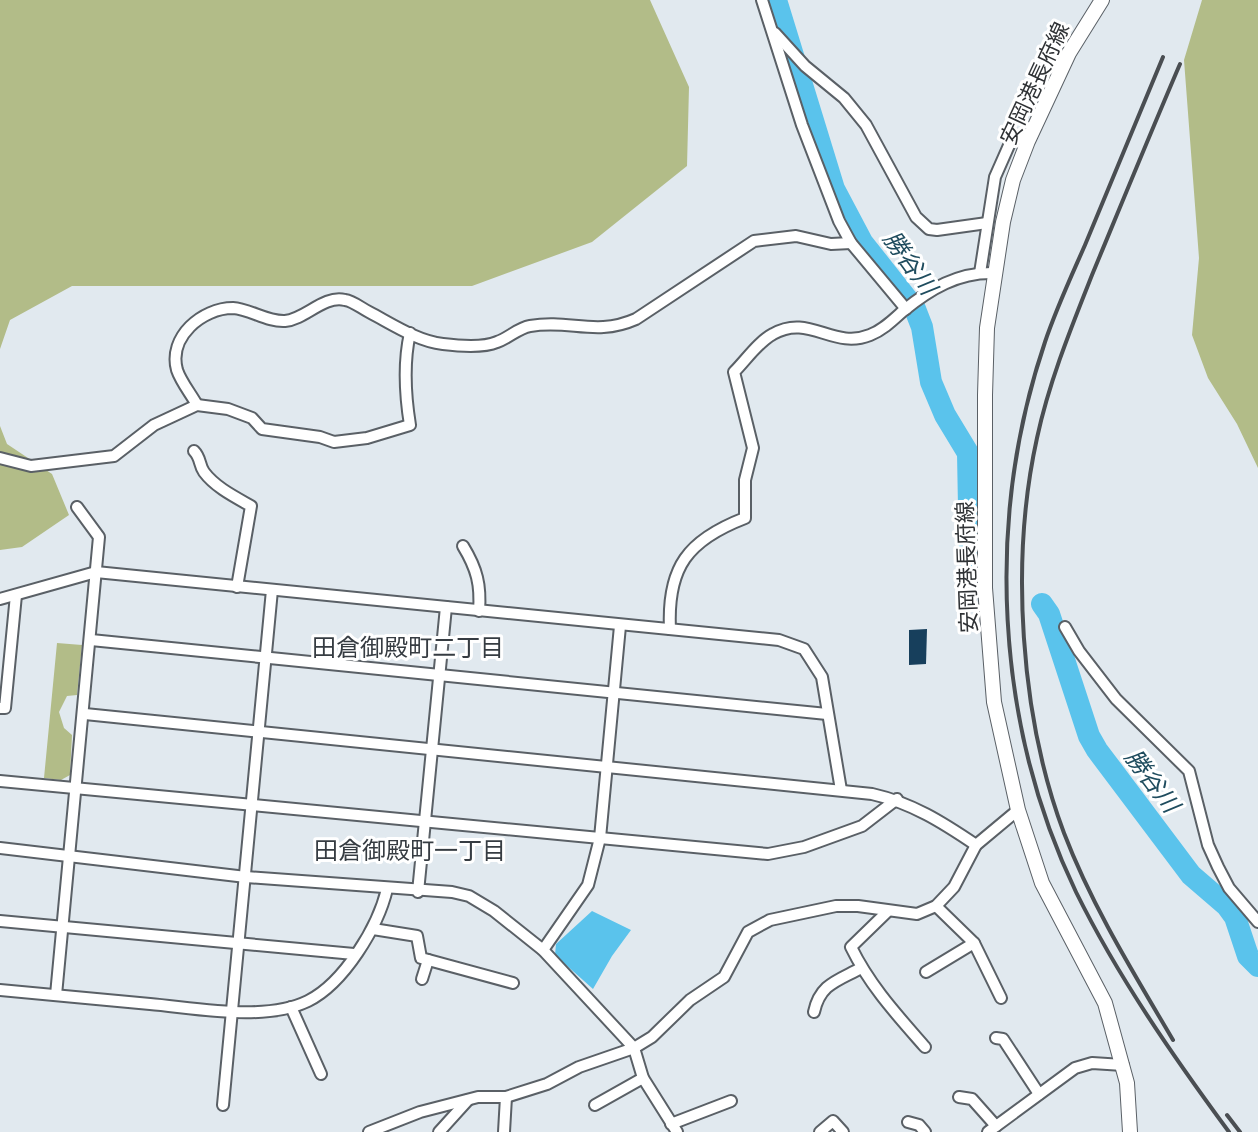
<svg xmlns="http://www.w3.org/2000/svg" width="1258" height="1132" font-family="Commissioner,'Noto Sans JP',sans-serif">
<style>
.green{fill:#b2bc88}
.water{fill:#5ac3ec}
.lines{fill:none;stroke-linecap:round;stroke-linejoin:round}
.river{stroke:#5ac3ec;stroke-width:22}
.building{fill:#173f5c}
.minor-casing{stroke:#5a6066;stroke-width:14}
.secondary-casing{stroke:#5a6066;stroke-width:16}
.minor{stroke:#fff;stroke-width:10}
.secondary{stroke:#fff;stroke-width:14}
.rail{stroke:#4a4e52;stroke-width:4}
.labels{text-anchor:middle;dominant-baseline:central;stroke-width:6;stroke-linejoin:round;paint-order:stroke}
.street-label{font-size:22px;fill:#2f3235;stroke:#fff}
.water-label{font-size:24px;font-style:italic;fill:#1f4c5e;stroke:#fff}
.neighbourhood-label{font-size:24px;fill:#363c42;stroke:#fff}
</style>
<rect width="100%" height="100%" fill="#e1e9ef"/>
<g class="green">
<polygon points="0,0 650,0 689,87 687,166 592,242 472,286 72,286 10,320 0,349"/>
<polygon points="1202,0 1258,0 1258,468 1237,424 1208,378 1192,335 1199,258 1184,60"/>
<polygon points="0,426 7,444 52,474 69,515 22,547 0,550"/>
<polygon points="57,643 82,645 77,695 67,696 59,712 64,728 72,735 70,775 61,780 44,778"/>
</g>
<polygon class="water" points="592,911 631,930 612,956 593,989 555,955 556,944"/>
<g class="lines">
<g class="river">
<polyline points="776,0 834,189 862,242 915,309 922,327 931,382 945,415 968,453 970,561"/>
<polyline points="1042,604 1049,614 1089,736 1097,750 1191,875 1227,906 1235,917 1248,956 1258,966"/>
</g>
</g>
<polygon class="building" points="927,629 926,664 909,665 909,630"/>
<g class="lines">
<defs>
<g id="minor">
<polyline points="762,0 802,125 839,221 851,243 906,309"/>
<polyline points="775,33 805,66 844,98 866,125 916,217 929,229 937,230 987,223"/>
<polyline points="980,273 995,177 1014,134 1028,141"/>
<path d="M197,405C191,394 181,382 177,370C168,337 202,308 233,308C250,309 267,322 285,321C306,319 323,295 345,300C353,301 361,308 369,312C392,324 417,341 443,344C459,346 483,348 497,342C509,338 518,328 530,326C571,319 595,337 636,319L754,241L796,236L831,244L851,243"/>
<path d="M194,451C201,458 199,465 204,472C215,487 235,497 251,506L237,587"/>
<path d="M0,458L31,466L114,456L154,425L197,405L228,409L252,418L262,429L320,437L334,442L367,438L410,425C405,394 403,364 410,333"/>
<path d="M463,546C477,569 481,585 479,611"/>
<polyline points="0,599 96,572 779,640 804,649 822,677 841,790"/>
<polyline points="1065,627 1079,651 1116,699 1189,771 1208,845 1218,867 1229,888 1258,922"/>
<path d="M670,629C667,567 688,540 745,518V480L753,448L734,372C746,360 758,342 773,334C809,313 833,350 870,335C883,330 893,320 903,311C930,289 958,272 994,273"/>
<polyline points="91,640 827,714"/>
<polyline points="0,708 5,708 16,595"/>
<path d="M85,714L872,794C912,803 942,822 976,845"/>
<polyline points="0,781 768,854 804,847 862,826 897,799"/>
<polyline points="0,848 246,877 452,892 469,896 494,911 543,950 634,1048 643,1078 677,1132"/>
<polyline points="418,892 446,607"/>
<polyline points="936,906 974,943 1001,998"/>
<path d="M887,912L851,947C870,986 897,1015 925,1047"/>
<polyline points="0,921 354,954"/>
<polyline points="373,929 417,936 421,958 513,983"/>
<polyline points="543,950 588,885 600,838 620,626"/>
<polyline points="926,972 974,943"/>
<polyline points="422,979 428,960"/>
<path d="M0,990C50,995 100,999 150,1004C196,1008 265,1022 308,1001C344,983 378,927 387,889"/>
<polyline points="56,995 99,537 77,507"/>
<polyline points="291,1007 321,1074"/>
<path d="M814,1012C820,984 837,981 861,968"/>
<polyline points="996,1038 1003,1039 1039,1094"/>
<polyline points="959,1097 972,1099 996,1126"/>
<polyline points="223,1105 272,590"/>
<polyline points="595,1105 643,1078"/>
<polyline points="908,1122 919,1125 925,1132"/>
<polyline points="671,1124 731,1101"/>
<polyline points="369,1132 420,1112 478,1097 506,1097 547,1084 579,1067 634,1048 652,1037 690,1000 724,977 748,932 770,920 836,906 858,906 917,914 936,906 954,887 976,845 1018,810"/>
<polyline points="439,1132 468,1100"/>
<polyline points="504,1132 506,1097"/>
<polyline points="820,1132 833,1121 843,1132"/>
<polyline points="988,1132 1075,1068 1092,1063 1123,1065"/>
</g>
<polyline id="secondary" points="1102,0 1069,53 1028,141 1013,180 1003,222 987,328 985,395 985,588 994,702 1018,810 1042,883 1105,1003 1127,1083 1130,1132"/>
</defs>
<use href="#minor" class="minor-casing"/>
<use href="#secondary" class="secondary-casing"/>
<use href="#minor" class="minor"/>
<use href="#secondary" class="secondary"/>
<g class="rail">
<path d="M1163,57C1137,119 1111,182 1085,245C1071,277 1056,309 1045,342C985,519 995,723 1076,892C1118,977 1173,1056 1229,1132"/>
<path d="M1173,1040C1133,972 1092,906 1064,833C1020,716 1010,560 1037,438C1049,382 1071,328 1092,275C1121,205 1150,134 1180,64"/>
<polyline points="1227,1115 1240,1132"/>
</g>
</g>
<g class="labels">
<g class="street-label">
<text transform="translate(1034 83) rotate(-65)">安岡港長府線</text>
<text transform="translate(966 567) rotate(-92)">安岡港長府線</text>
</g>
<g class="water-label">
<text transform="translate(911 262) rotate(54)">勝谷川</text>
<text transform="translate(1153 780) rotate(53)">勝谷川</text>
</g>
<g class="neighbourhood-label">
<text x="408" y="646">田倉御殿町二丁目</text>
<text x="410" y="849">田倉御殿町一丁目</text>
</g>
</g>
</svg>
